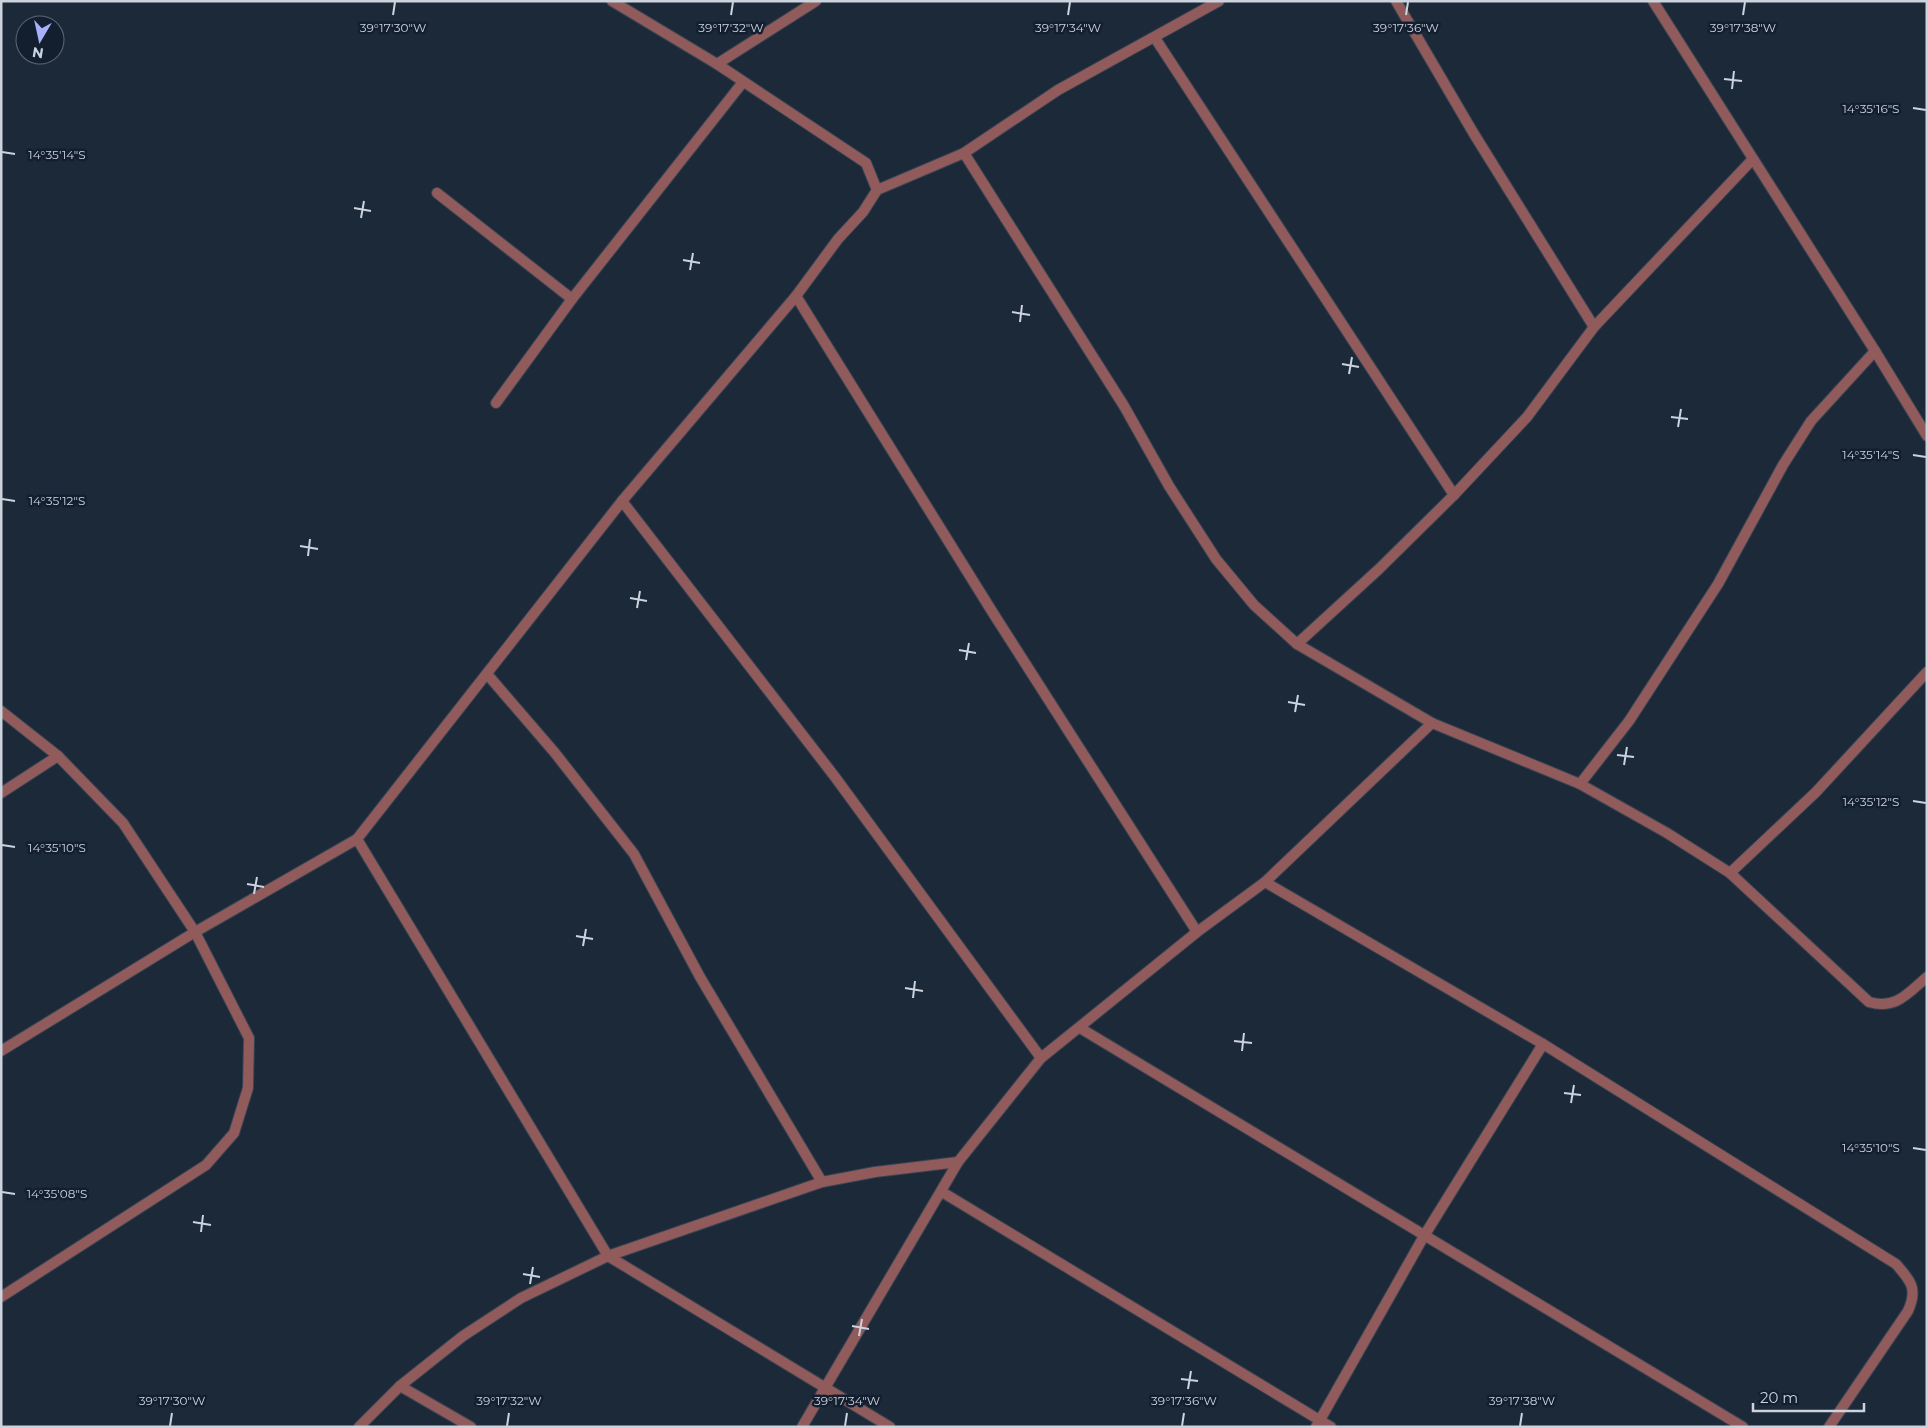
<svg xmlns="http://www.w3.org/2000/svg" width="1928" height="1428" font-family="Montserrat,sans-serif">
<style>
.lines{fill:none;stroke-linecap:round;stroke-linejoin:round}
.minor-casing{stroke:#384453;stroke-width:12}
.tertiary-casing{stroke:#384453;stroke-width:12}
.minor{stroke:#915b5c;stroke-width:10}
.tertiary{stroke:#915b5c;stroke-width:10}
.ticks{fill:none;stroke:#cbd3de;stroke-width:2}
.ticks-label{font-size:12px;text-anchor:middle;fill:#cbd3de;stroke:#131f2f;stroke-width:5;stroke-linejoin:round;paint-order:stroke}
</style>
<rect width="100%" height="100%" fill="#1c2939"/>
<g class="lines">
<defs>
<g id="minor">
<polyline points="1396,1 1474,134 1594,327"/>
<polyline points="1653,1 1875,351 1927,436"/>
<polyline points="1155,38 1454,495"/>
<polyline points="717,64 816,1"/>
<path d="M964,153L1124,406L1169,486L1216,559L1254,605L1297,644L1432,723L1580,784L1667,833L1730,873L1869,1002C1896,1010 1908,993 1927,977"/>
<polyline points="877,190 964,153 1058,90 1219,1"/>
<polyline points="437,193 572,299"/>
<polyline points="796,296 993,613 1197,932"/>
<polyline points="496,403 572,299 743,82"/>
<polyline points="622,501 835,777 1041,1058"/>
<polyline points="1297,644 1379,569 1454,495 1527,417 1594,327 1752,160"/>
<polyline points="487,674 555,753 634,854 700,977 822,1182"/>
<polyline points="1580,784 1629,721 1718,584 1783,465 1811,421 1875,351"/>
<polyline points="1,793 58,756"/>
<polyline points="357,839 608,1256 890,1427"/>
<polyline points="1730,873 1816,792 1927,672"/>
<path d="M1265,882L1543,1044L1896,1264C1911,1281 1918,1289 1908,1311L1829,1427"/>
<polyline points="1080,1028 1743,1427"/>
<polyline points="942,1192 1331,1427"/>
<polyline points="1,1297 206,1165 234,1133 248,1088 249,1038 195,932"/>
<polyline points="400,1386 471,1427"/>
<polyline points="359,1427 400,1386 463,1336 521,1298 608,1256 822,1182 875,1172 958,1162"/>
<polyline points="802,1427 958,1162 1041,1058 1197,932 1265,882 1432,723"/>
<polyline points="1316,1427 1424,1236 1543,1044"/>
</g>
<g id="tertiary">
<polyline points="1,711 58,756 123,823 195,932"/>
<polyline points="1,1051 195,932 357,839 622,501 796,296 838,239 863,212 877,190 866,163 717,64 612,1"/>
</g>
</defs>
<use href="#minor" class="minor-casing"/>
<use href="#tertiary" class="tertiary-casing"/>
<use href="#minor" class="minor"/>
<use href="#tertiary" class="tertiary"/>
</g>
<path class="ticks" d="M393,15L395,2M731,15L733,2M1068,15L1070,2M1406,15L1408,2M1743,15L1745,2M1724,79L1742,81M1732,89L1734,71M1913,108L1926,110M2,152L15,154M354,208L371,211M361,218L364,201M683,260L700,263M690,270L693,253M1012,312L1030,315M1020,322L1022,305M1342,364L1359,367M1349,374L1352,357M1671,417L1688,419M1678,427L1681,409M1913,455L1926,457M2,499L15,501M300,546L318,549M308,556L310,539M630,598L647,601M637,608L640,591M959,650L976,653M966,660L969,643M1288,702L1305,705M1295,712L1298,695M1617,755L1634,757M1624,765L1627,747M1913,801L1926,803M2,845L15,847M247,884L264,887M254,894L257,877M576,936L593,939M583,946L586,929M905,988L923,991M913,998L915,981M1234,1041L1252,1043M1242,1051L1244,1033M1564,1093L1581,1095M1571,1103L1574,1085M1913,1148L1926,1150M2,1192L15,1194M193,1222L211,1225M201,1232L203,1215M523,1274L540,1277M530,1284L533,1267M852,1326L869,1329M859,1336L862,1319M1181,1379L1198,1381M1188,1389L1191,1371M170,1426L172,1413M507,1426L509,1413M845,1426L847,1413M1182,1426L1184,1413M1520,1426L1522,1413"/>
<g class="ticks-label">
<text x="393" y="32">39°17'30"W</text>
<text x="731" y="32">39°17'32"W</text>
<text x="1068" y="32">39°17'34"W</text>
<text x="1406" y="32">39°17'36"W</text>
<text x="1743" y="32">39°17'38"W</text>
<text x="1871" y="113">14°35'16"S</text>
<text x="57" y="159">14°35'14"S</text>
<text x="1871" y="459">14°35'14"S</text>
<text x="57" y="505">14°35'12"S</text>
<text x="1871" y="806">14°35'12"S</text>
<text x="57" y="852">14°35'10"S</text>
<text x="1871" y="1152">14°35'10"S</text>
<text x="57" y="1198">14°35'08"S</text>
<text x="172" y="1405">39°17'30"W</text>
<text x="509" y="1405">39°17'32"W</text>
<text x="847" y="1405">39°17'34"W</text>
<text x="1184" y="1405">39°17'36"W</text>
<text x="1522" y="1405">39°17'38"W</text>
</g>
<rect width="1928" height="1428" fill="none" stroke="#cbd3de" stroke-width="5"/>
<g transform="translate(40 40) rotate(189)"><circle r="24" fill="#131f2f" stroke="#5d6775"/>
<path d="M0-4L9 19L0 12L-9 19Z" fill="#a9b0fc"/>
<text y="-8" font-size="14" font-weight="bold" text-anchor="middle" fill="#cbd3de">N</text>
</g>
<path d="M1753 1403v8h111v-8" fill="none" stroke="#cbd3de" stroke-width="2.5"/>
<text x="1760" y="1403" font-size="15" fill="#cbd3de" stroke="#131f2f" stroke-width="4" paint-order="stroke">20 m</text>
</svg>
